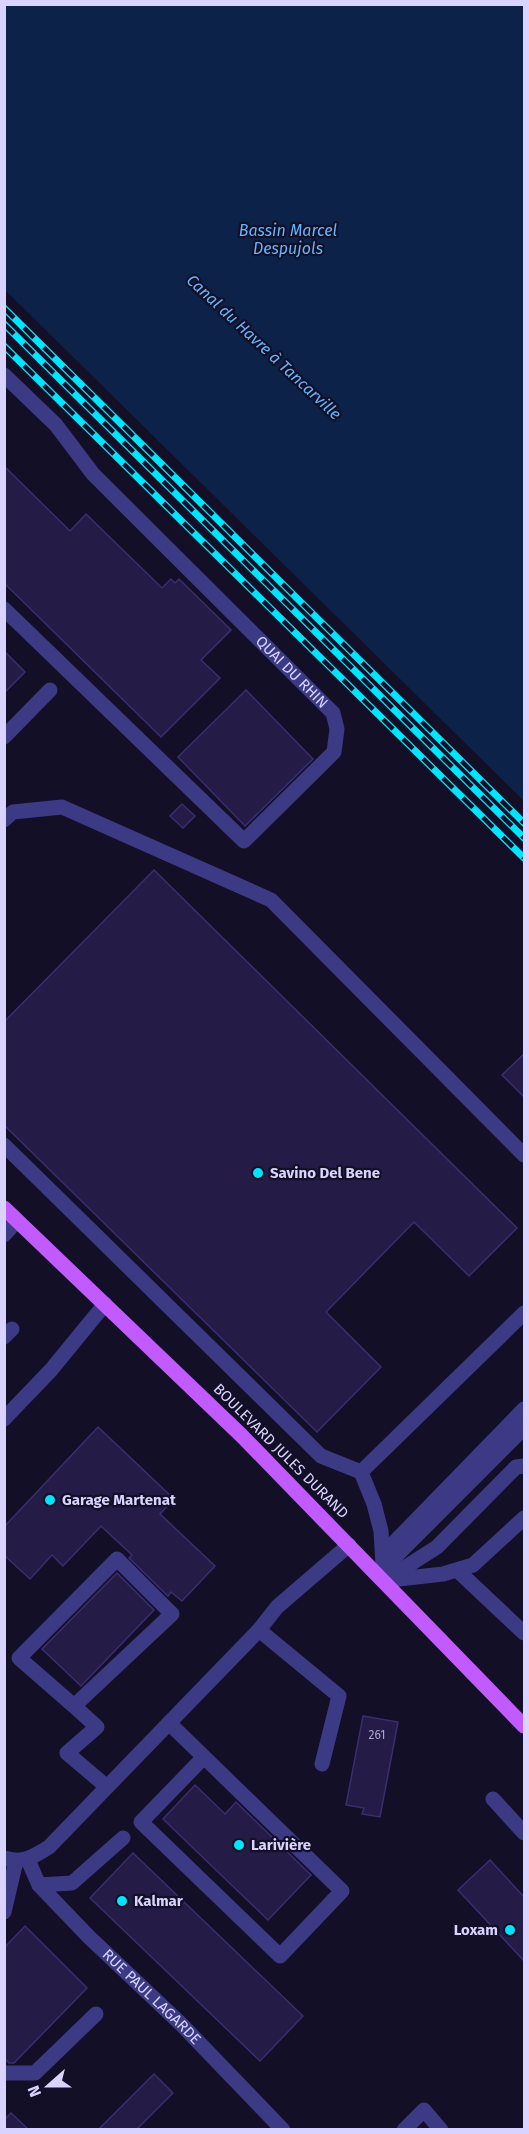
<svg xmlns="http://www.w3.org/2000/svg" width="529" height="2134" font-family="'Fira Sans',sans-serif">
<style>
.water{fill:#0c2248}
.building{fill:#241b47;stroke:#3b2d73;stroke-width:1.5}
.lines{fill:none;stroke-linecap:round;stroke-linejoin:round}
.minor{stroke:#3d3a85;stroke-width:15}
.major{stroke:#c25bff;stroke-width:15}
.rail-casing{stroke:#00e5ff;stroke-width:7}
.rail{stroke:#130f26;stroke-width:4.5;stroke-dasharray:14;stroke-linecap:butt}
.poi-dot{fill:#00e5ff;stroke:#130f26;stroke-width:2}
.labels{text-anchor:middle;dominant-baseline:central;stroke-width:4.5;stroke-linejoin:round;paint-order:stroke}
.number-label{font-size:12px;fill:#aca6d1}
.street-label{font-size:15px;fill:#d9d4ff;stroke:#130f26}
.poi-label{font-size:15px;font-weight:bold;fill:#d9d4ff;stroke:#130f26;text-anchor:start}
.water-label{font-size:16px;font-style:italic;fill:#62b6ff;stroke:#130f26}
</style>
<rect width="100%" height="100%" fill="#130f26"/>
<polygon class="water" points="4,5 524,5 524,801 5,290"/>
<g class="building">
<polygon points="4,466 70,531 86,514 162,588 171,579 175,583 179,579 231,630 201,660 220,678 161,737 4,583"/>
<polygon points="4,651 25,672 4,693"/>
<polygon points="246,690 313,759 245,826 178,757"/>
<polygon points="182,804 195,816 183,828 170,816"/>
<polygon points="154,870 517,1228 469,1276 414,1222 326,1312 381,1367 317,1432 4,1125 4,1022"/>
<polygon points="525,1053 525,1098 502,1075"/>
<polygon points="98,1427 174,1499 160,1514 215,1566 182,1601 171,1592 168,1596 129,1558 132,1555 101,1526 63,1566 52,1555 30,1579 4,1555 4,1527"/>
<polygon points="117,1573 154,1610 81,1686 42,1649"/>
<polygon points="363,1716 398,1722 380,1817 362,1814 364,1808 346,1805"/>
<polygon points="195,1785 225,1814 236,1802 311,1875 268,1920 163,1819"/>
<polygon points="133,1853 303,2016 260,2061 90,1898"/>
<polygon points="490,1860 525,1898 525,1962 458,1890"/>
<polygon points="25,1926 87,1988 14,2063 9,2063 4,2058 4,1948"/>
<polygon points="154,2074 173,2093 136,2130 98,2130"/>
<polygon points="11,2113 29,2130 4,2130 4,2120"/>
</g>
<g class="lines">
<g class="minor">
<path id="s1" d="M4,375L56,425L93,474L333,713L337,729L334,752L244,841L4,609"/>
<polyline points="4,737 50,690"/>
<polyline points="4,820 13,812 62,807 271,900 524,1155"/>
<polyline points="4,1145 321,1456 361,1472"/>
<polyline points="4,1235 17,1221"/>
<polyline points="4,1337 12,1329"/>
<polyline points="4,1419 51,1370 105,1304"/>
<polyline points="383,1554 524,1409"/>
<polyline points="384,1568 524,1428"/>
<polyline points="457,1570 524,1633"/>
<polyline points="390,1580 443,1574 473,1565 524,1518"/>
<polyline points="384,1581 381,1531 374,1504 361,1472 524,1313"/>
<polyline points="384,1581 437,1547 516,1467 524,1466"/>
<polyline points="259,1630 339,1696 322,1764"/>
<polyline points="74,1706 19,1658 117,1559 172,1614 74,1706 97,1727 67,1753 107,1787"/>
<polyline points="169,1723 342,1891 280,1956 141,1822 204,1757"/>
<polyline points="493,1799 524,1833"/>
<path d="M4,1858C23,1864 33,1857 49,1847L259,1630L277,1607L349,1545"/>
<path id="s2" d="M28,1860L39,1885L89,1937L181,2024L283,2130"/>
<polyline points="39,1885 72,1883 123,1838"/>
<polyline points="4,1912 16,1861"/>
<polyline points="4,2073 35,2073 96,2014"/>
<polyline points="404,2130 424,2110 441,2130"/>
</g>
<polyline class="major" points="4,1208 242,1436 524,1726"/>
<defs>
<g id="rail">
<polyline points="4,308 524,823"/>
<polyline points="4,324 524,838"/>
<polyline points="4,346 524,858"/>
</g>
</defs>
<use href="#rail" class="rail-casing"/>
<use href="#rail" class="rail"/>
</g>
<g class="poi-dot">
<circle cx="258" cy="1173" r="6"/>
<circle cx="50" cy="1500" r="6"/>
<circle cx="239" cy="1845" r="6"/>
<circle cx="122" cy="1901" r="6"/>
<circle cx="510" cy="1930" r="6"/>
</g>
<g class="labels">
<g class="number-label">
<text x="377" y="1735">261</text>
</g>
<g class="street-label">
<text stroke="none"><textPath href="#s1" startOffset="414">QUAI DU RHIN</textPath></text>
<text transform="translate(281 1451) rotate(45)">BOULEVARD JULES DURAND</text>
<text stroke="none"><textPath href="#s2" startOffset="186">RUE PAUL LAGARDE</textPath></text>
</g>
<g class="poi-label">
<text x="270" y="1173">Savino Del Bene</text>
<text x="62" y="1500">Garage Martenat</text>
<text x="251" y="1845">Larivière</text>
<text x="134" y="1901">Kalmar</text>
<text x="498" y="1930" text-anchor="end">Loxam</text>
</g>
<g class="water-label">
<text x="288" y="230">Bassin Marcel<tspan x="288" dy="18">Despujols</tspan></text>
<text transform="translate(264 347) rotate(43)">Canal du Havre à Tancarville</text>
</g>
</g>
<rect width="529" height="2134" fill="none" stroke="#d9d4ff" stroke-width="12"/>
<g transform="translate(48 2086) rotate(249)" stroke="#130f26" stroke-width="4.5" paint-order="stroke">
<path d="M0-4.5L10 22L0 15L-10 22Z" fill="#d9d4ff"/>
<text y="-9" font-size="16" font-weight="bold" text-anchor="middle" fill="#d9d4ff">N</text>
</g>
</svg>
